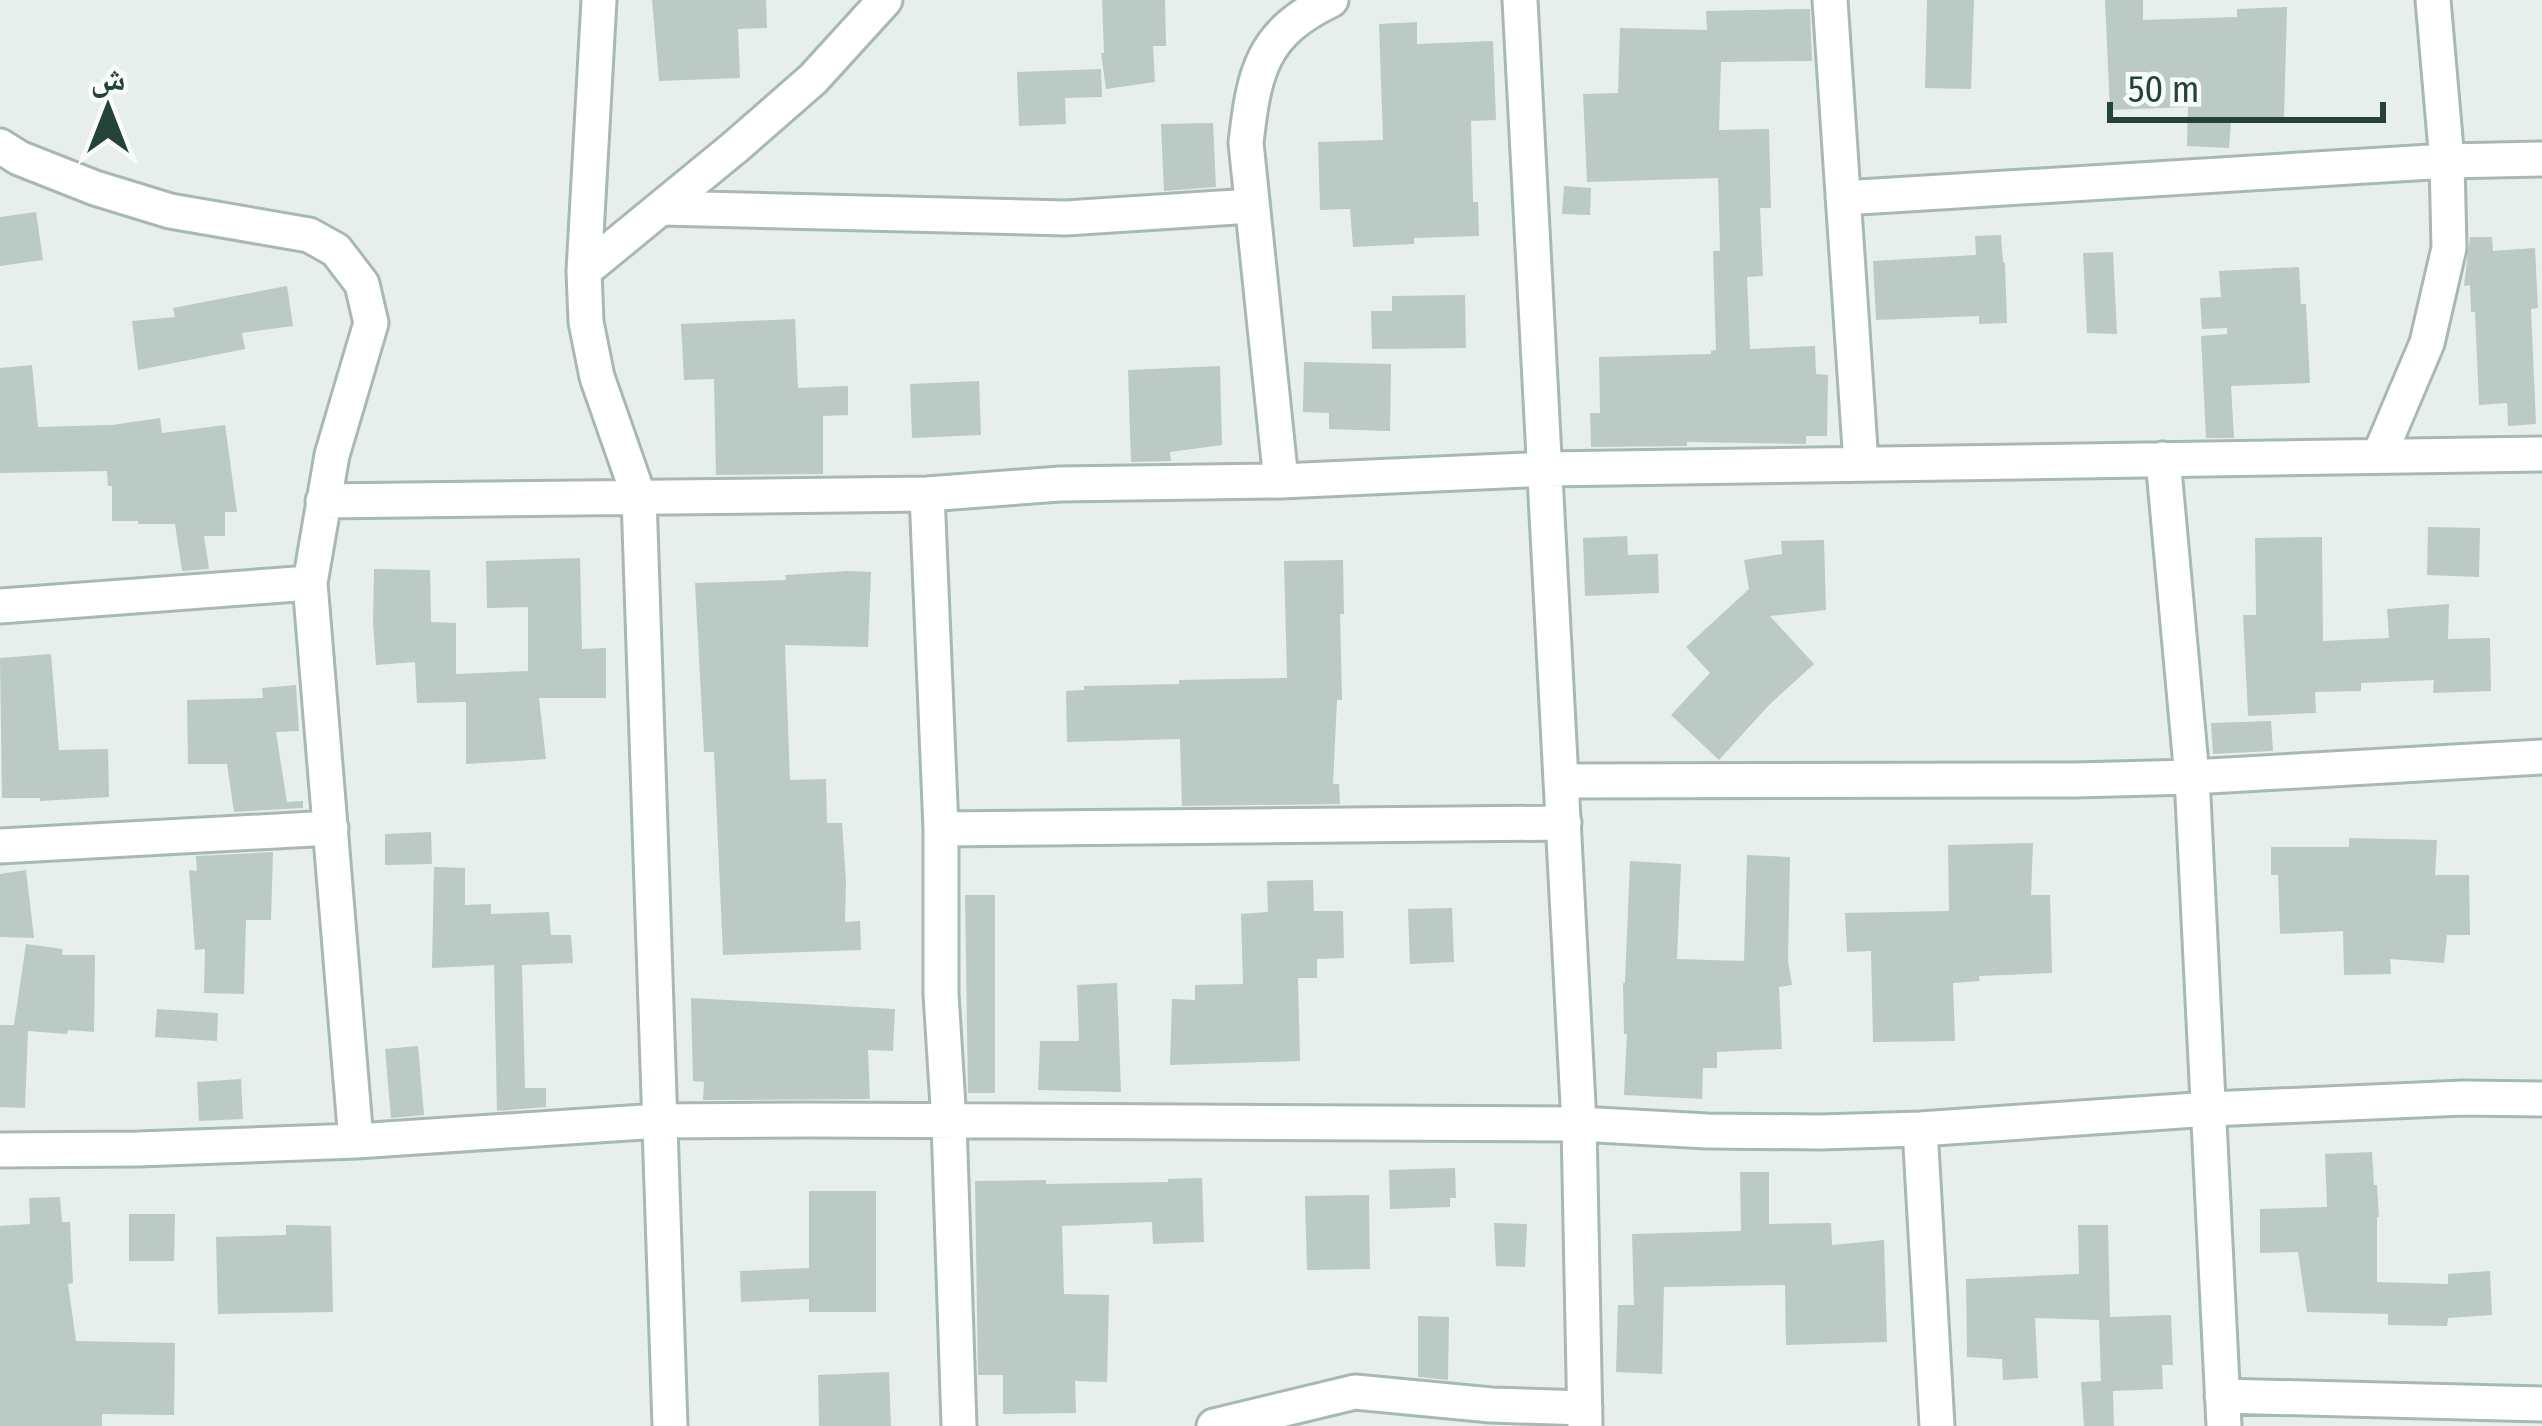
<svg xmlns="http://www.w3.org/2000/svg" width="2542" height="1426" viewBox="0 0 2542 1426" font-family="'Fira Sans Condensed','Noto Naskh Arabic',sans-serif">
  <style>
    .building { fill: #bbcac4 }
    .lines { fill: none; stroke-linecap: round; stroke-linejoin: round }
    .minor-casing { stroke: #a8b8b2; stroke-width: 39 }
    .minor { stroke: #fff; stroke-width: 33 }
  </style>
  <rect width="100%" height="100%" fill="#e6efeb"/>
  <path class="building" d="M652,0H766L767,28L738,29L740,78L659,81Z
    M1102,0H1165L1166,46H1153L1155,82L1106,89L1101,53H1104Z
    M1927,0H1974L1971,89L1925,88Z
    M2105,0H2143V20L2237,17V9L2287,7L2284,118L2231,121L2229,148L2187,146L2188,107L2110,110Z
    M1810,9L1812,61L1721,62L1719,130L1769,129L1771,208H1760L1763,276L1747,277L1750,349L1815,346L1816,374L1828,375L1827,436H1806V444L1687,442V446L1591,447L1590,413H1600L1599,357L1711,354V351L1716,350L1713,251H1720L1718,178L1587,182L1583,94L1618,93L1620,28L1707,30L1706,11Z
    M1417,22V44L1493,41L1496,120L1471,121L1473,202H1478L1479,236L1414,238V244L1353,247L1350,209L1320,210L1318,142L1383,140L1379,24Z
    M1101,69L1102,97L1065,98L1066,124L1019,126L1017,72Z
    M1213,123L1216,187L1164,191L1161,124Z
    M1564,186L1591,188L1590,215L1562,214Z
    M36,212L43,260L0,266V217Z
    M2001,235L2003,262L2005,263L2007,323L1979,324V316L1876,320L1873,261L1976,255L1975,236Z
    M2470,237H2492L2493,251L2535,248L2538,308L2531,309L2536,424L2508,426L2507,403L2479,405L2475,312H2471L2470,285L2464,286Z
    M2113,252L2117,334L2087,333L2083,253Z
    M2299,267L2301,304H2306L2310,383L2231,386L2234,438H2206L2201,336L2227,334V328L2202,329L2200,298L2221,297L2219,271Z
    M287,286L293,326L242,333L245,349L138,370L132,321L175,317L173,308Z
    M1465,295L1466,348L1372,349L1371,311H1392V296Z
    M795,319L798,388L848,386V415L823,416V474L716,475L714,379L684,380L681,324Z
    M1304,362L1391,364L1390,431L1329,429V413L1303,412Z
    M32,365L38,427L112,425L160,418L162,433L225,425L237,512H225V536H204L209,569L182,571L175,524H138V521H112V486H108L107,471L0,473V368Z
    M1220,366L1222,445L1170,452L1171,461L1131,462L1128,370Z
    M979,381L981,435L912,438L910,384Z
    M2428,527L2480,528L2479,577L2427,575Z
    M1627,536L1628,555L1658,554L1659,593L1585,596L1583,538Z
    M2322,537L2323,641L2389,638L2387,609L2449,604L2448,639L2490,638L2491,691L2433,693L2434,680L2361,683V691L2315,692L2316,713L2248,716L2243,615H2256L2255,538Z
    M1824,540L1826,610L1770,616L1814,664L1769,705L1719,760L1671,715L1710,673L1686,647L1749,589L1744,560L1782,554L1781,541Z
    M580,558L582,649L606,648V698H539L546,759L466,764V702L417,703L415,662L376,665L373,623L374,569L430,570L431,622L456,623V674L528,671V607L487,608L486,561Z
    M1343,560L1344,614H1340L1342,700H1337L1333,784H1339L1340,804L1182,806L1180,739L1067,742L1066,691L1084,690V686L1179,684V680L1287,678L1284,561Z
    M849,571L871,572L868,647L785,645L790,780L826,779L827,823H842L846,881L845,922L860,921L861,950L723,955L714,752H704L695,583L786,580L785,575Z
    M51,654L59,750L108,749L109,797L40,801V798H2L0,658Z
    M296,685L299,731L276,732L287,802L303,801V808L234,812L227,764H188L187,700L263,698L262,688Z
    M2271,721L2273,751L2213,754L2211,723Z
    M431,832L432,864L385,865V834Z
    M2349,838L2437,840L2435,875H2469L2470,935H2447L2444,963L2390,959L2391,974L2344,975L2343,931L2280,934L2278,875H2271V847H2349Z
    M2033,843L2031,895H2050L2052,973L1979,976L1980,981L1953,983L1955,1041L1873,1042L1871,951L1847,952L1845,913L1949,911L1948,845Z
    M273,852L271,920H246L244,994L204,993L205,949L195,950L189,870L197,871L196,856Z
    M1747,855L1790,857L1788,961L1792,985L1779,987L1782,1049L1717,1052V1068H1703L1702,1099L1624,1095L1627,1034H1624L1623,983H1625L1630,861L1681,864L1677,959L1744,961Z
    M434,867L465,868V905L491,904V914L549,912L551,935H571L573,963L522,965L525,1088H546V1107L497,1111L494,965L432,968Z
    M26,870L34,938L0,937V874Z
    M1313,880L1314,911H1343L1344,958L1317,959V978H1298L1300,1061L1170,1065L1172,999L1195,1000V985L1243,984L1241,914L1268,912L1267,881Z
    M965,895H995V1093H968Z
    M1452,908L1454,962L1410,964L1408,909Z
    M26,944L63,949L62,955H95L94,1032L68,1030L67,1034L28,1031L25,1108L0,1107V1025H14Z
    M1117,983L1121,1092L1038,1090L1040,1041H1079L1077,985Z
    M691,998L895,1009L893,1051L868,1050L870,1099L703,1100L704,1082L693,1081Z
    M157,1009L218,1013L217,1041L155,1037Z
    M418,1046L424,1115L391,1118L385,1049Z
    M241,1079L243,1119L199,1121L197,1082Z
    M2372,1152L2374,1185H2377L2379,1217H2377V1282L2448,1284V1274L2490,1271L2492,1315L2448,1318L2447,1326L2388,1325V1314L2307,1312L2298,1252L2260,1253V1209L2327,1207L2325,1154Z
    M1455,1168L1456,1198H1450V1207L1390,1209L1389,1170Z
    M1740,1172H1769V1224L1831,1223L1832,1245L1884,1240L1887,1342L1786,1345L1785,1285L1664,1287L1662,1374L1616,1372L1618,1305H1634L1632,1234L1741,1231Z
    M1202,1178L1204,1242L1153,1244L1152,1222L1062,1226L1064,1294L1109,1295L1107,1382L1075,1381L1076,1413L1003,1414V1375H978L975,1181L1046,1180V1184L1168,1182V1179Z
    M809,1191H876V1312H809V1299L741,1302L740,1271L809,1268Z
    M1369,1195L1370,1269L1307,1270L1305,1196Z
    M60,1197L62,1222H70L73,1283L68,1284L76,1341L175,1343L174,1415L102,1414V1426H0V1226L30,1224L29,1198Z
    M129,1214H175L174,1261H129Z
    M1494,1223L1527,1224L1525,1267L1496,1266Z
    M286,1225L331,1226L333,1312L218,1314L216,1237L286,1235Z
    M2078,1225H2108L2110,1317L2171,1315L2173,1365H2162L2163,1389L2113,1391L2114,1426H2084L2081,1382L2101,1381L2099,1320L2035,1318L2038,1378L2003,1380L2002,1359L1967,1357L1966,1279L2079,1274Z
    M1418,1316L1449,1317L1448,1380L1418,1377Z
    M889,1372L891,1426H819L818,1375Z"/>
  <g class="lines">
    <g class="minor-casing">
      <path id="minor" d="M599,0L584,271L586,322L597,377L639,497L670,1426
        M1520,0L1579,1124L1585,1426
        M1830,0L1861,464
        M0,146L19,158L95,188L170,211L309,235L336,250L362,284L371,323L332,455L310,583L356,1141
        M1843,198L2447,161L2542,159
        M661,208L1066,218L1251,206
        M584,271L734,148L813,79L885,0
        M2379,456L2427,343L2449,248L2447,161L2433,0
        M2163,459L2192,777L2224,1426
        M1281,481L1246,143C1254,71 1262,33 1331,0
        M927,494L941,829V994L949,1122L959,1426
        M323,501L927,494L1060,484L1281,481L1547,469L2542,454
        M0,606L310,583
        M1562,781L2075,780L2192,777L2542,757
        M941,829L1564,823
        M0,846L331,828
        M1920,1129L1937,1426
        M0,1150L138,1149L356,1141L659,1121L809,1120L1579,1124L1707,1131L1821,1132L1920,1129L2210,1109L2463,1098L2542,1099
        M2222,1396L2542,1404
        M1214,1426L1355,1392L1491,1405L1585,1408"/>
    </g>
    <use href="#minor" class="minor"/>
  </g>
  <g transform="translate(108 108)" stroke="#f7fbf9" stroke-width="9" paint-order="stroke">
  <path d="M0-9L21 45L0 30L-21 45Z" fill="#24423a"/>
  <text y="-18" font-size="33" font-weight="bold" text-anchor="middle" fill="#24423a">ش</text>
  </g>
  <path d="M2110 102v18h273v-18" fill="none" stroke="#24423a" stroke-width="6"/>
  <text x="2128" y="102" font-size="36" fill="#24423a" stroke="#f7fbf9" stroke-width="9" paint-order="stroke">50 m</text>
</svg>
